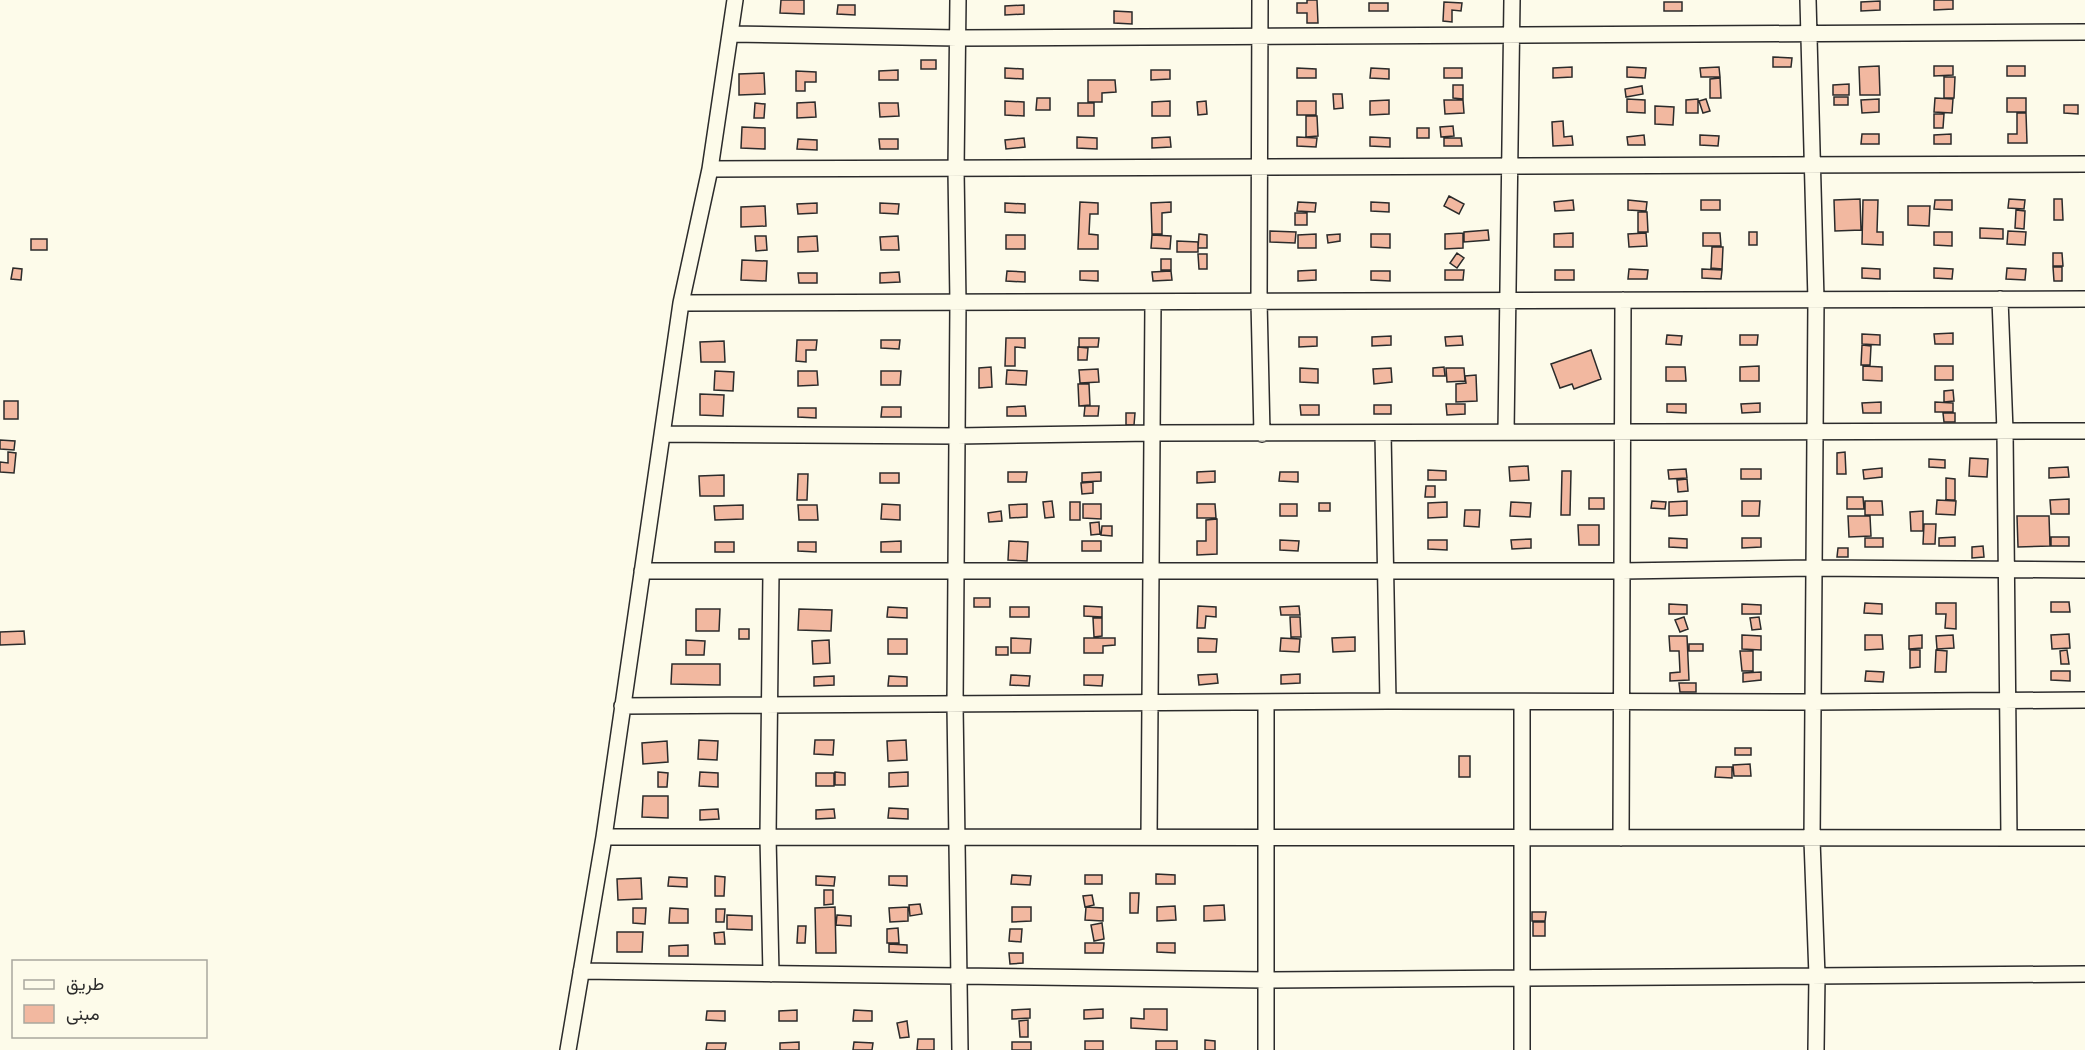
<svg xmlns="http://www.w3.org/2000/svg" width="2085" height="1050" viewBox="0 0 2085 1050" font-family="'Titillium Web',Vazirmatn,sans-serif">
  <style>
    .building { fill: #f2b8a0; stroke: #2b2b2b; stroke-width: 1.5 }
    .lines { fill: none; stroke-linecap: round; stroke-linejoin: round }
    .minor-casing { stroke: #2b2b2b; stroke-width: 18 }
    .minor { stroke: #fdfbea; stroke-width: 15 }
  </style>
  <rect width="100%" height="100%" fill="#fdfbea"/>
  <path class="building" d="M781,0H804V14L780,13Z
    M1307,0H1317L1318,23H1307V13H1297V3H1307Z
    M1934,0H1953V9L1934,10Z
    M1880,1V10L1861,11V2Z
    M1444,2L1462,3L1461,11L1452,10V22L1443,21Z
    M1444,2L1462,3L1461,11L1452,10V22L1443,21Z
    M1664,2H1682V11H1664Z
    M1369,3H1388V11H1369Z
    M838,5H855V15L837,14Z
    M1024,5V14L1005,15V6Z
    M1114,11L1132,12V24L1114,23Z
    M1773,57L1792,58L1791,67H1773Z
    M921,60H936V69H921Z
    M1879,66L1880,95H1860L1859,67Z
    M1934,66H1953V75L1934,76Z
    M2007,66H2025V76H2007Z
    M1572,67V77L1553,78V68Z
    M1627,67L1646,68L1645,78L1627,77Z
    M1719,67L1720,77H1701L1700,68Z
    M1005,68L1023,69V79L1005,78Z
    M1297,68L1316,69V78H1297Z
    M1371,68L1389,69V79L1370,78Z
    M1444,68H1462V78H1444Z
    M898,70V80H879V71Z
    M1151,70H1170V79L1151,80Z
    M796,71L816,72V82H805V91H796Z
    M764,73L765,94L739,95V74Z
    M1944,77H1955L1954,98H1944Z
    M1720,78L1721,98H1710V79Z
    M1088,80H1115L1116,92L1102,93V102H1088Z
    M1849,84V95H1833V85Z
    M1453,85H1463V99L1453,98Z
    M1642,86L1643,94L1626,97L1625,89Z
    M1642,86L1643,94L1626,97L1625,89Z
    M1333,94H1342L1343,108L1334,109Z
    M1834,97H1848V105H1834Z
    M1037,98H1050V110H1036Z
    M1935,98L1953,99L1952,113L1934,112Z
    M1935,98L1953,99L1952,113L1934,112Z
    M2007,98H2026V112H2007Z
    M1627,99L1645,100V113L1627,112Z
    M1698,99V113H1686V100Z
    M1706,99L1710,111L1703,113L1699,101Z
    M1879,99V112L1862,113L1861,100Z
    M1389,100V114L1370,115V101Z
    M1444,100H1463L1464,113L1445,114Z
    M1005,101L1024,102V116L1005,115Z
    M1170,101V116H1152V102Z
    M1206,101L1207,114L1198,115L1197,102Z
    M1297,101H1316V115H1297Z
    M815,102L816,117L797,118V103Z
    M755,103L765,104L764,118H754Z
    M879,103H898L899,116L880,117Z
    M1078,103H1094V116H1078Z
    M2064,105H2078V114L2064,113Z
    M1655,106L1674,107L1673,125L1655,124Z
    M2017,113H2026L2027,143H2008V134H2017Z
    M1934,114H1944L1943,128H1934Z
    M1306,116H1317L1318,136L1306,137Z
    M1563,121L1564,137L1572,136L1573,145L1553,146L1552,122Z
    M1453,126L1454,136L1441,137L1440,127Z
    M742,127L765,128V149L741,148Z
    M1417,128H1429V138H1417Z
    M1862,134H1879V144H1861Z
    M1951,134V144H1934V135Z
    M1644,135L1645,145H1628L1627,137Z
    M1700,135L1719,136L1718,146L1700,145Z
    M1077,137L1097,138V149L1077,148Z
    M1170,137L1171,147L1152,148V138Z
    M1297,137L1317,138L1316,147L1297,146Z
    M1370,137L1390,138V147L1370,146Z
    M1024,138L1025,147L1006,149L1005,140Z
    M1444,138H1461L1462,146H1444Z
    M798,139L817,140V150L797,149Z
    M879,139H898V149H880Z
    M1449,196L1464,204L1459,214L1444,206Z
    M1449,196L1464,204L1459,214L1444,206Z
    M1860,199L1861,230L1835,231L1834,200Z
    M2009,199L2025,200L2024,209L2008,208Z
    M2054,199H2062L2063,220H2054Z
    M1573,200L1574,210L1555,211L1554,202Z
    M1628,200L1647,202L1646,211L1628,210Z
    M1701,200H1720V210H1701Z
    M1863,200H1878L1877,232H1883V245L1862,244Z
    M1935,200H1952V210L1934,209Z
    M1080,202L1098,203V214H1090L1089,234L1098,235V249H1078Z
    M1171,202V212L1162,213V234H1152L1151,203Z
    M1298,202L1316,203L1315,212L1297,211Z
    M1371,202L1389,203V212L1371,211Z
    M817,203V213L798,214L797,204Z
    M880,203L899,204L898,214L880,213Z
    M1005,203L1025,204V213L1005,212Z
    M765,206L766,226L741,227V207Z
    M1908,206H1930L1929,226L1908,225Z
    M2016,210L2025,211L2024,229L2015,228Z
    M1638,212H1647L1648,232H1638Z
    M1295,213H1307V225H1295Z
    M1295,213H1307V225H1295Z
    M1980,228L2003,229V239L1980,238Z
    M1488,230L1489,240L1464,242V232Z
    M1270,231L1296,232L1295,243L1270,242Z
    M2008,231L2026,232L2025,245L2007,244Z
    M1749,232H1757V245H1749Z
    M1934,232H1952V246L1934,245Z
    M1934,232H1952V246L1934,245Z
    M1463,233V248L1445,249V234Z
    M1573,233V247H1554V234Z
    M1646,233L1647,246L1629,247L1628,234Z
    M1703,233H1720L1721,246H1703Z
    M1199,234L1207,235V248H1198Z
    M1316,234V248H1298V235Z
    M1340,234V241L1328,243L1327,235Z
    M1371,234H1390V248L1371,247Z
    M1006,235H1025V249H1006Z
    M1152,235L1171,236L1170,249L1151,248Z
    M755,236H766L767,250L756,251Z
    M817,236L818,251L798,252V237Z
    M898,236L899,250H881L880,237Z
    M31,239H47V250H31Z
    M1177,241L1198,242V252H1177Z
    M1712,247H1723L1722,269L1711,268Z
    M1457,253L1464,258L1457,268L1450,263Z
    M2053,253H2062L2063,266H2053Z
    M1198,254H1207V269H1199Z
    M1161,259H1171V270H1161Z
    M742,260L767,261L766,281L741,280Z
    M742,260L767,261L766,281L741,280Z
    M2053,267H2062V281H2054Z
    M13,268L22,269L21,280L11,279Z
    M1862,268L1880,269V279L1862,278Z
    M1934,268L1953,269L1952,279L1934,278Z
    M2007,268L2026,269L2025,280L2006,279Z
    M1629,269L1648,270L1647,279H1628Z
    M1702,269L1722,270L1721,279L1702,278Z
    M1316,270V280L1298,281V271Z
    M1445,270H1464L1463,280H1445Z
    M1555,270H1574V280H1555Z
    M1007,271L1025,272V282L1006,281Z
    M1080,271H1098V281L1080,280Z
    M1171,271L1172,280L1153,281L1152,272Z
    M1371,271H1390V281L1371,280Z
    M899,272L900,282L880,283V273Z
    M798,273H817V283H799Z
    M1953,333V344H1935L1934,334Z
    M1862,334L1880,335V345L1862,344Z
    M1667,335L1682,336L1681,345L1666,344Z
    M1740,335H1758L1757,345H1740Z
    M1391,336V345L1372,346V337Z
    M1462,336L1463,345L1446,346L1445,337Z
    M1299,337H1317V346L1299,347Z
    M1006,338H1025V348L1015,347V366H1005Z
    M1079,338H1099L1098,347H1079Z
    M797,340H817L816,350H806V362L796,361Z
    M881,340H900L899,349L881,348Z
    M724,341L725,362H701L700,342Z
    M1862,345L1871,346L1870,365H1861Z
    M1078,347L1088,348L1087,360H1078Z
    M1591,350L1601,379L1574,389L1572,384L1560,388L1551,364Z
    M1759,366V381H1740V367Z
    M1863,366L1882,367V381L1863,380Z
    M1935,366H1953V380H1935Z
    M991,367L992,387L979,388V368Z
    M991,367L992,387L979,388V368Z
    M1444,367L1445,376H1433V368Z
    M1666,367H1685L1686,381H1666Z
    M1300,368L1318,369V383L1300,382Z
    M1391,368L1392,382L1374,384L1373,369Z
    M1446,368H1464L1465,381L1447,382Z
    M1098,369L1099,382L1080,383L1079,370Z
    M1007,370L1027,371L1026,385L1006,384Z
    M715,371L734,372L733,391L714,390Z
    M798,371H817L818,385L798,386Z
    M881,371H901L900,385H881Z
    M1476,375L1477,401L1456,402V384L1466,383L1465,376Z
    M1078,384H1089L1090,405L1079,406Z
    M1953,390L1954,401L1944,402V391Z
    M700,394L724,395L723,416L700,415Z
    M4,401H18V419H4Z
    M1881,402V413H1863L1862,403Z
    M1935,402L1953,403V412H1935Z
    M1760,403V412L1742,413L1741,404Z
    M1446,404H1465V414L1447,415Z
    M1667,404H1686V413L1667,412Z
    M1300,405H1319V415H1301Z
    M1374,405H1391V414H1374Z
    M1025,406L1026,416H1007V407Z
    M1085,406H1099L1098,416H1084Z
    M882,407H901V417H881Z
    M798,408H816V418L798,417Z
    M1126,413H1135L1134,425H1126Z
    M1943,413H1955V422H1944Z
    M0,440L15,441L14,450L0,449Z
    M8,452L16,453L14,473L0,472V462L8,463Z
    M8,452L16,453L14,473L0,472V462L8,463Z
    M1845,452L1846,474H1837V453Z
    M1970,458L1988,459L1987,477L1969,476Z
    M1929,459L1945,460V468L1929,467Z
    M1528,466L1529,480L1510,481L1509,467Z
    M2068,467L2069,477L2049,478V468Z
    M1882,468V477L1864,479L1863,470Z
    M1686,469L1687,478L1669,479L1668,470Z
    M1741,469H1761V479H1741Z
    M1428,470L1446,471V480H1428Z
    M1215,471V482L1197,483V472Z
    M1562,471H1571L1570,515H1561Z
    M1008,472H1027L1026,482H1008Z
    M1101,472V481L1082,482V473Z
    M1280,472H1298V482L1279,481Z
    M880,473H899V483H880Z
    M798,474H808L807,500H797Z
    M724,475V496H700L699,476Z
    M1946,478L1955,479V500H1946Z
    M1687,479L1688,491L1678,492L1677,480Z
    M1093,482V493L1082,494L1081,483Z
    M1426,486H1435V497H1425Z
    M1847,497H1863L1864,509H1847Z
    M1589,498H1604V509H1589Z
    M2069,499V514H2051L2050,500Z
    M1937,500L1956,501L1955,515L1936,514Z
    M1052,501L1054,517L1045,518L1043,502Z
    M1652,501L1666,502L1665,509L1651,508Z
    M1687,501V515L1669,516V502Z
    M1687,501V515L1669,516V502Z
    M1742,501H1760L1759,516H1742Z
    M1865,501H1882L1883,515H1865Z
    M1070,502H1080V520H1070Z
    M1447,502V517L1428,518V503Z
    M1511,502L1531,503L1530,517L1510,516Z
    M1319,503H1330V511H1319Z
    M882,504L900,505V520L881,519Z
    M1027,504V517L1010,518L1009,505Z
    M1083,504H1101V519L1083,518Z
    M1197,504H1215L1216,518H1197Z
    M1197,504H1215L1216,518H1197Z
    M1280,504H1297V516H1280Z
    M743,505V519L715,520L714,506Z
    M798,505H817L818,520H799Z
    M1465,510H1480L1479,527L1464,526Z
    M1001,511L1002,521L989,522L988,513Z
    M1923,511V531H1911L1910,512Z
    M1848,516H1870L1871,536L1849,537Z
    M2017,516H2049L2050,546L2018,547Z
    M1217,519V554L1197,555V541H1206V520Z
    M1099,522L1100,534L1091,535L1090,523Z
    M1924,524H1936L1935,544H1923Z
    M1578,525H1599V545H1579Z
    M1102,526H1112V536L1101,535Z
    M1955,537V546H1939V538Z
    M1955,537V546H1939V538Z
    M2051,537H2069V546H2051Z
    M1669,538L1687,539V548L1669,547Z
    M1742,538H1761V547L1742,548Z
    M1865,538H1883V547H1865Z
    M1531,539V548L1512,549L1511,540Z
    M1280,540L1299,541L1298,551L1280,550Z
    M1428,540H1447V550L1428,549Z
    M901,541V552H881V542Z
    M1009,541L1028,542L1027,561L1008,560Z
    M1082,541H1101V551H1082Z
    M715,542H734V552H715Z
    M798,542H816V552L798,551Z
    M1983,546L1984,557L1972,558V547Z
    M1838,548H1848V557H1837Z
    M974,598H990V607H974Z
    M2051,602H2069L2070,612H2051Z
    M2051,602H2069L2070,612H2051Z
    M1865,603L1882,604V614L1864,613Z
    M1936,603H1956V629L1945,628L1946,614H1936Z
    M1669,604L1687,605V614H1669Z
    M1742,604L1761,605V614H1742Z
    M1084,606L1102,607V617L1084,616Z
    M1198,606L1216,607V617L1206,616L1205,628H1197Z
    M1299,606L1300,615H1281L1280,607Z
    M888,607L907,608V618L887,617Z
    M1010,607H1029V617H1010Z
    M696,609H720L719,631H696Z
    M799,609L832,610L831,631L798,630Z
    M1290,617H1300L1301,637H1291Z
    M1684,617L1688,629L1680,632L1675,620Z
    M1684,617L1688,629L1680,632L1675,620Z
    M1759,617L1761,629L1752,630L1750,618Z
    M1093,618H1102V636L1094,637Z
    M739,629H749V639H739Z
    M24,631L25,644L0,645V632Z
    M2069,634L2070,648L2052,649L2051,635Z
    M1742,635L1761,636V650L1742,649Z
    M1865,635H1882L1883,649L1865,650Z
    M1922,635V648L1909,649V636Z
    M1953,635L1954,648L1937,649L1936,636Z
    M1669,636H1687L1689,680L1670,681V673L1680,672L1679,651H1670Z
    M1355,637V651L1333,652L1332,638Z
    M1011,638L1031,639L1030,653H1011Z
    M1084,638H1115V645L1103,646V653H1084Z
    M1198,638L1217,639L1216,652H1198Z
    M1281,638L1300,639L1299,652L1280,651Z
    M888,639H907V654H888Z
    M686,640L705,641L704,655H686Z
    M829,640L830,663L813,664L812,641Z
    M1689,644H1703V651H1689Z
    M996,647H1008V655H996Z
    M1910,650H1920V667L1910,668Z
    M1936,650L1947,651L1946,672H1935Z
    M2067,650L2069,664H2061L2060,651Z
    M1740,651H1753V671H1742Z
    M672,664H720V685L671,684Z
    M1866,671L1884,672L1883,682L1865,681Z
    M2051,671H2070V681L2051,680Z
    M1761,672V680L1743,682V673Z
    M1217,674L1218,683L1199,685L1198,675Z
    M1300,674V683L1281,684V675Z
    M1011,675L1030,676L1029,686L1010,685Z
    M1084,675H1103L1102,686L1084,685Z
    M834,676V685L814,686V677Z
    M889,676L907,677V686H888Z
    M1679,683H1696V692H1680Z
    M699,740L718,741L717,760L698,759Z
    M815,740H834L833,755L814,754Z
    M906,740L907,760L888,761L887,741Z
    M667,741L668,762L643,764L642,743Z
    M1735,748H1751V755H1735Z
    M1459,756H1470V777H1459Z
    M1750,764L1751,776H1734L1733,765Z
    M1716,767H1732V778L1715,777Z
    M658,772L668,773L667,787H658Z
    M700,772L718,773V787L699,786Z
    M835,772L845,773V785H835Z
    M908,772V786L889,787V773Z
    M816,773H834V786H816Z
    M816,773H834V786H816Z
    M643,796H668V818L642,817Z
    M889,808L908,809V819L888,818Z
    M718,809L719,819L700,820V810Z
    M834,809L835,818L816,819V810Z
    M1156,874L1175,875V884H1156Z
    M1012,875L1031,876L1030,885L1011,884Z
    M1085,875H1102V884H1085Z
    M715,876L725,877L724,896H715Z
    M816,876L835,877L834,886L816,885Z
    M889,876H907V886L889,885Z
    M889,876H907V886L889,885Z
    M669,877L687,878V887L668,886Z
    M641,878L642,899L618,900L617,879Z
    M824,890H833V904L824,905Z
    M1130,893H1139L1138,913H1130Z
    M1092,895L1094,905L1085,907L1083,896Z
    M920,904L922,914L910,916L909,905Z
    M920,904L922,914L910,916L909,905Z
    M1224,905L1225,920L1204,921V906Z
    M1175,906L1176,920L1157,921V907Z
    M835,907L836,953H816L815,908Z
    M908,907V921L890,922L889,908Z
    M1012,907H1031V921L1012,922Z
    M1012,907H1031V921L1012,922Z
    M1086,907L1103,908V921L1085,920Z
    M633,908H646L645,924L633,923Z
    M670,908L688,909V923H669Z
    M716,909H725L724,922H716Z
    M1532,912H1546L1545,921H1532Z
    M727,915L752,916V930L727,929Z
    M837,915L851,916V926L836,925Z
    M1533,922H1545V936H1533Z
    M1102,923L1104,939L1094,941L1091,925Z
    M798,926H806L805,943H797Z
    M898,928L899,943H887V929Z
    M1010,929H1022L1021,942L1009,941Z
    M617,932H643L642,952H617Z
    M724,932L725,944H715L714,933Z
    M1085,943H1104L1103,953H1085Z
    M1157,943H1175V953L1157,952Z
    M889,944L907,945V953L889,952Z
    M688,945V956H669V946Z
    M1009,953H1023V963L1010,964Z
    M1030,1009V1018L1012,1019V1010Z
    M1103,1009V1018L1084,1019V1010Z
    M1144,1009H1167V1030L1131,1028V1018L1144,1019Z
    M797,1010V1021H779V1011Z
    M854,1010L872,1011V1021H853Z
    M707,1011H725V1021L706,1020Z
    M1028,1020V1037H1020L1019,1021Z
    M907,1021L909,1037L900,1038L897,1023Z
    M918,1039H934V1050H917Z
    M1205,1040L1215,1041V1050H1205Z
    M1085,1041H1103V1050H1085Z
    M1156,1041H1177V1050H1156Z
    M799,1042V1050H780V1043Z
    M854,1042L873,1043L872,1050H853Z
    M1012,1042H1031V1050H1012Z
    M707,1043H726L725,1050H706Z"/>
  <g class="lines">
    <g class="minor-casing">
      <path id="minor" d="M958,0L956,170L958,303L955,705L960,1050
        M1260,0L1259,301L1262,434
        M1808,0L1816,300L1812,840L1817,976L1816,1050
        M730,34L957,38L2085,32
        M710,169C1168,170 1627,163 2085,164
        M2000,299L2005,431L2009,838
        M681,303L2085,299
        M1506,432L1512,0
        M1383,433L1388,701
        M662,434L957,436L1152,433L2085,431
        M642,571H1622L1813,568L2085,570
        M1266,702V1050
        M622,706L1388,701L1812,702L2085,700
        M604,837L2085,838
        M1149,837L1153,302
        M1621,838L1623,300
        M581,971L1266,980L2085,974
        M771,974L768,837L771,572
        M568,1050L604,837L681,303L710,169L735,0
        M1522,1050V702"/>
    </g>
    <use href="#minor" class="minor"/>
  </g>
  <rect x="12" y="960" width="195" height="78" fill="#fdfbea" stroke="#a9a89e" stroke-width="1.5"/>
  <rect x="24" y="980" width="30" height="9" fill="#fdfbea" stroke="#a9a89e" stroke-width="1.5"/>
  <text x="66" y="990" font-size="18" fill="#2b2b2b">طريق</text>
  <rect x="24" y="1005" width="30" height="18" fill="#f2b8a0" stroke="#a9a89e" stroke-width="1.5"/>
  <text x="66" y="1020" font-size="18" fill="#2b2b2b">مبنى</text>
</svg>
